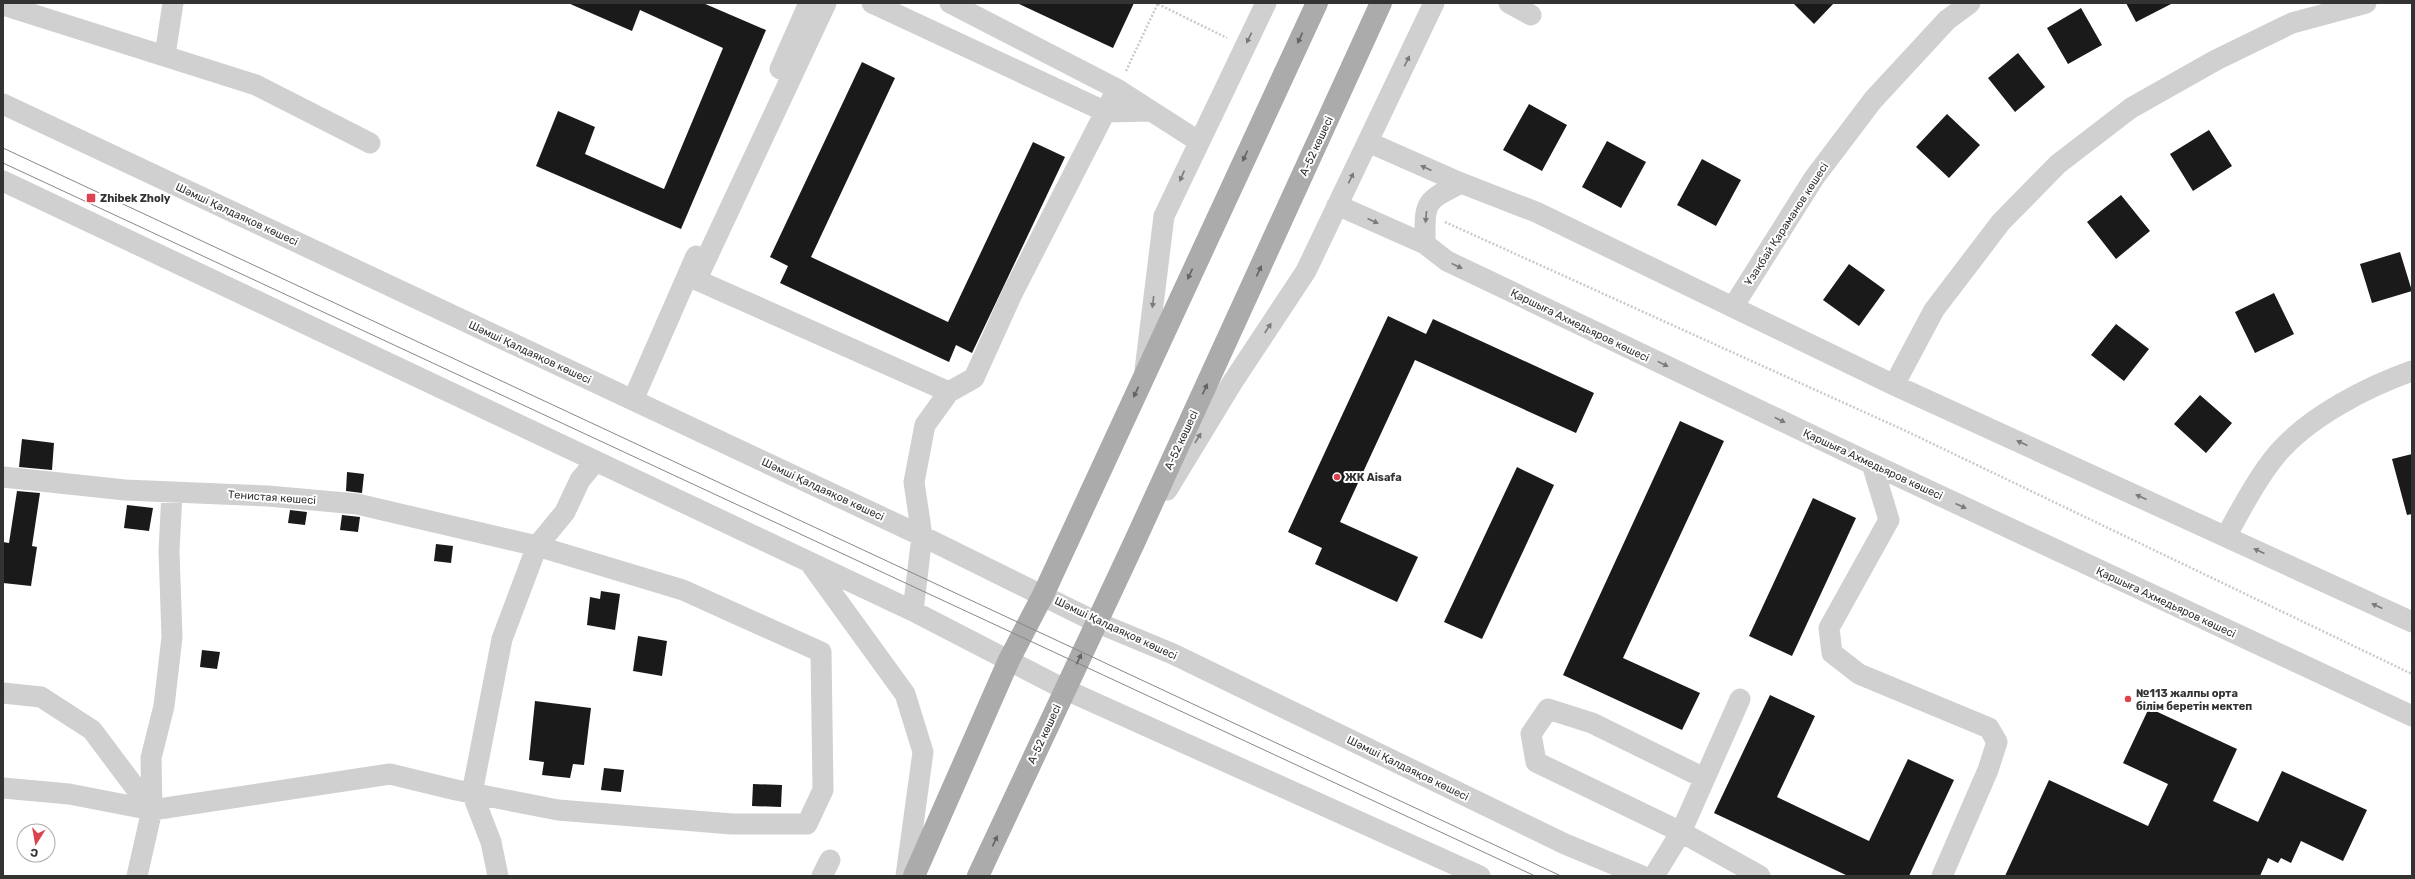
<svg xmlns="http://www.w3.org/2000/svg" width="2415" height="879" viewBox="0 0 2415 879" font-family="Rubik,sans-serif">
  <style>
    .building { fill: #1a1a1a }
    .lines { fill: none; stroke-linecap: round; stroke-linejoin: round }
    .path { stroke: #cacaca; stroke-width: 2.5; stroke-dasharray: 2 2; stroke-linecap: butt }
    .minor { stroke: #d0d0d0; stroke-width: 21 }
    .major { stroke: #ababab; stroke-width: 22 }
    .tram { stroke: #888; stroke-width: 1 }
    .oneway { fill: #7a7a7a }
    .oneway2 { fill: #636363 }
    .poi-dot { fill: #db444f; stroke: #fff; stroke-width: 1.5 }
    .labels { text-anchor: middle; stroke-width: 4; stroke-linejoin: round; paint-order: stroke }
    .street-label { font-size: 11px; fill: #333; stroke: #fff }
    .poi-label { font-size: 11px; font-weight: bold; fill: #333; stroke: #fff; text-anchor: start }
  </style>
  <rect width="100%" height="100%" fill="#fff"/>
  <path class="building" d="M568,3H703L766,30L681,229L536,166L558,111L595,127L585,154L664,189L723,48L640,10L632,31Z
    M1017,3H1134L1113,48Z
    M1793,3H1834L1814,24Z
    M2126,3H2173L2136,22Z
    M2081,8L2102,45L2068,64L2047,28Z
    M2018,53L2045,87L2015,112L1988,78Z
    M862,62L895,78L811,257L948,322L1033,142L1065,157L972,353L956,345L949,362L780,283L788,266L770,257Z
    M1529,104L1567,125L1542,171L1503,150Z
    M1947,114L1980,145L1949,178L1916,147Z
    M2209,130L2232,166L2193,191L2170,154Z
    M1607,141L1646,162L1621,208L1582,187Z
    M1702,159L1741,180L1716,226L1677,205Z
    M2121,195L2150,231L2116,259L2087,222Z
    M2400,252L2412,291L2372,303L2360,264Z
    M1849,264L1885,290L1859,326L1823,300Z
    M2274,293L2294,334L2255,353L2235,312Z
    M1388,316L1426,334L1433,319L1594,393L1576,433L1415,360L1340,522L1418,557L1397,602L1315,564L1322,548L1288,532Z
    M2116,324L2149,349L2124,381L2091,355Z
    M2200,395L2232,423L2206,453L2174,424Z
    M1680,421L1724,441L1623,658L1700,693L1682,730L1563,675Z
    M22,439L54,443L52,470L19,467Z
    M2412,454V514L2407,515L2392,459Z
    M1517,467L1554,485L1482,639L1444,622Z
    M347,472L364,474L362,493L346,491Z
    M17,491L40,493L32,546L37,547L31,586L3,583V542L9,543Z
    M1813,498L1856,518L1792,656L1749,636Z
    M127,505L153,508L149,531L124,528Z
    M290,510L307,512L305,525L288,523Z
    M342,515L360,517L358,532L340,530Z
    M436,544L453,546L451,563L434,561Z
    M601,591L620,594L615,630L587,625L590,597L600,599Z
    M638,636L667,641L662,676L633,671Z
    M202,650L220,652L217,669L200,667Z
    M1770,695L1815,716L1777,797L1869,841L1908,759L1954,780L1909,876H1848L1714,813Z
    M535,701L591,708L584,765L573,764L570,778L542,775L544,762L529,760Z
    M2149,708L2237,749L2213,801L2258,822L2282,771L2367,810L2343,861L2301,841L2291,863L2281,858L2278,863L2268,858L2260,876H2005L2049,780L2148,826L2168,784L2123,763Z
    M604,768L624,770L621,792L601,790Z
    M753,784L782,785L781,807L752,806Z"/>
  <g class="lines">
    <path class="path" d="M1158,4L1227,38
      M1126,71L1158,3
      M1445,222L1906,431L2412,674"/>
    <path class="minor" d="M826,3L701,270L699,281L949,392
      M872,3L1106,112L1151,111
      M950,3L1117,89
      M1509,3L1531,15
      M3,5L256,85L370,143
      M165,55L173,3
      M780,69L809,3
      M3,104L922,536L1096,622L1173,654L1565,844L1642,876
      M1368,142L1461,183L1536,212L1894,385L2412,622
      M3,181L913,611L1064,689L1480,876
      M1337,205L1425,244L1447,261L1872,464L2412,716
      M1425,244C1425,202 1423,202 1461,183
      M1733,307L1814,178L1873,100L1947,20L1970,3
      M1145,370L1164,216L1266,3
      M1894,385L1934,310L2001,222L2058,164L2131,108L2216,60L2292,23L2366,3
      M633,400L696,256
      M1872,464L1889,520L1829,628L1832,653L1859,674L1989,728L1997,742L1988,770L1942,876
      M3,477L125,490L268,496L357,504L537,546L683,590L821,652L823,790L807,824H732L558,810L456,790L390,774L152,810L137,876
      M1167,490L1232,383L1306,271L1434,3
      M2226,536C2242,508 2257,478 2278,453C2310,416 2367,387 2412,371
      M810,563L905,694L923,752L906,876
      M913,611L922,536L914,482L925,425L949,392L974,378L1012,294L1117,89L1198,141
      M3,693L41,697L92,730L152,810
      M1704,778L1592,723L1548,709L1531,734L1536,762L1681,832L1740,699
      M3,788L69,794L152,810
      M152,810L151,758L164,706L172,637L169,551L172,492
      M498,876L491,842L472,793L502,639L537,546L565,512L580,480L595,462
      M822,876L830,860
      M1654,876L1681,832L1760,876"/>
    <path class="major" d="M914,876L1009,660L1043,595L1317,3
      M978,876L1134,543L1381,3"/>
    <path class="tram" d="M3,148L1561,876
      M3,163L1535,876"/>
  </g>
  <defs><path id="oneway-solid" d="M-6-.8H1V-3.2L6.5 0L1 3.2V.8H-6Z"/></defs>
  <g class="oneway">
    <use href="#oneway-solid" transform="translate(1249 38) rotate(116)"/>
    <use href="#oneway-solid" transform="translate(1407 61) rotate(-64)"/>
    <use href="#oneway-solid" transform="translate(1426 168) rotate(-156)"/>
    <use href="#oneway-solid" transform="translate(1182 176) rotate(114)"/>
    <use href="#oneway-solid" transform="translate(1351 178) rotate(-64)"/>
    <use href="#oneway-solid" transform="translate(1426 217) rotate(95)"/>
    <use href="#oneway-solid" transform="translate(1373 221) rotate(24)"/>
    <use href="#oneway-solid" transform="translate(1457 266) rotate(26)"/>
    <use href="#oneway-solid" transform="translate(1153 302) rotate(97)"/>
    <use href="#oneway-solid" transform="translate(1268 328) rotate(-57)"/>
    <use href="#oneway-solid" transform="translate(1663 364) rotate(26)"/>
    <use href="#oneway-solid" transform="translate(1780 420) rotate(26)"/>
    <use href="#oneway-solid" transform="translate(1198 438) rotate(-59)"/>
    <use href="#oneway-solid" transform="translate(2022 443) rotate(-156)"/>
    <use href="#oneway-solid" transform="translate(2141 497) rotate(-156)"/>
    <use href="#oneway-solid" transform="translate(1961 506) rotate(25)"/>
    <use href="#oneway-solid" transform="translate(2259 551) rotate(-155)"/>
    <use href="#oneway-solid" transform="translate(2377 606) rotate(-155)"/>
  </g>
  <g class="oneway2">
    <use href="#oneway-solid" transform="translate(1300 38) rotate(115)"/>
    <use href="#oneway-solid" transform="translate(1245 156) rotate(115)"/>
    <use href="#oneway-solid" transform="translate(1259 271) rotate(-65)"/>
    <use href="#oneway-solid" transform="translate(1190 274) rotate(115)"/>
    <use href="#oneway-solid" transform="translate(1205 389) rotate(-65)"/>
    <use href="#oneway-solid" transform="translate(1136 392) rotate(115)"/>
    <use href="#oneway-solid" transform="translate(1079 659) rotate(-65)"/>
    <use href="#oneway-solid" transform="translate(995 841) rotate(-65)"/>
  </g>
  <g class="poi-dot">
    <rect x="86" y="193" width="10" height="10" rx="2"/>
    <circle cx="1337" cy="477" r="4"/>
    <circle cx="2128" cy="699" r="4"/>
  </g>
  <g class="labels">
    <g class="street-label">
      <text transform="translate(1316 146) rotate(-65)" y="4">А-52 көшесі</text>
      <text transform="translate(237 214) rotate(25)" y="4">Шәмші Қалдаяқов көшесі</text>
      <text transform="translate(1786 224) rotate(-57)" y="4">Ұзақбай Қараманов көшесі</text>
      <text transform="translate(1580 325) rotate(26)" y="4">Қаршыға Ахмедьяров көшесі</text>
      <text transform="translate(530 352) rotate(25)" y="4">Шәмші Қалдаяқов көшесі</text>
      <text transform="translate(1181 440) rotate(-65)" y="4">А-52 көшесі</text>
      <text transform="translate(1873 464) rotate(25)" y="4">Қаршыға Ахмедьяров көшесі</text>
      <text transform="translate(823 489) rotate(25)" y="4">Шәмші Қалдаяқов көшесі</text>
      <text transform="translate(272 497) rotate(4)" y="4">Тенистая көшесі</text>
      <text transform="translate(2166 602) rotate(25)" y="4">Қаршыға Ахмедьяров көшесі</text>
      <text transform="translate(1116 628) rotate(25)" y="4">Шәмші Қалдаяқов көшесі</text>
      <text transform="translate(1044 734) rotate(-65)" y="4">А-52 көшесі</text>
      <text transform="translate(1408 768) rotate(26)" y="4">Шәмші Қалдаяқов көшесі</text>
    </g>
    <g class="poi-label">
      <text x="100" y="202">Zhibek Zholy</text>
      <text x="1345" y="481">ЖК Aisafa</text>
      <text x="2136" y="697">№113 жалпы орта<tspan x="2136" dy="13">білім беретін мектеп</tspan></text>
    </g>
  </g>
  <rect width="2415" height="879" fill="none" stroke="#333333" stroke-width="8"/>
  <g transform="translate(36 843) rotate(191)"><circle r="19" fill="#ffffff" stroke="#adadad"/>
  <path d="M0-3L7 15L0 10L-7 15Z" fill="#db444f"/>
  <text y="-6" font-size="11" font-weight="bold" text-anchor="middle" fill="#333333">С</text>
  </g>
</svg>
